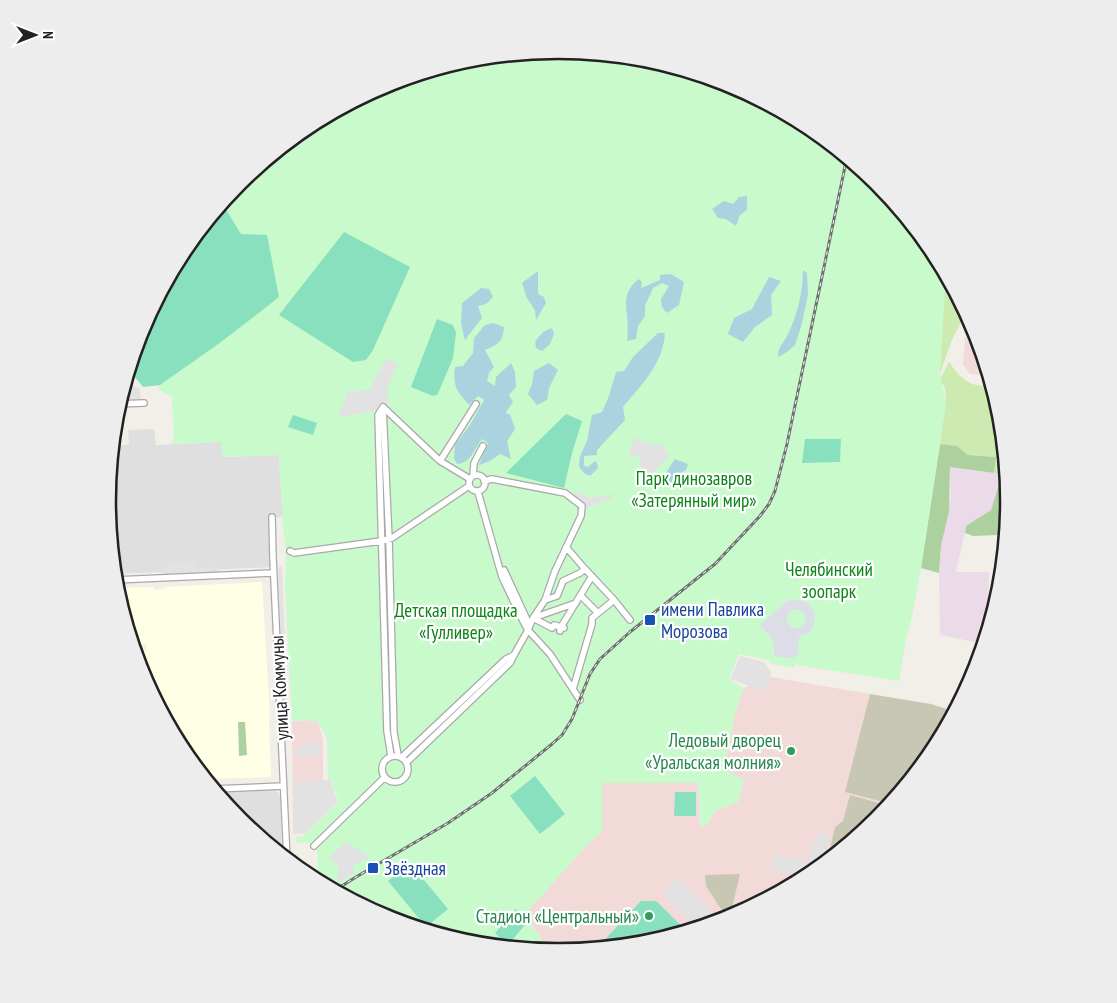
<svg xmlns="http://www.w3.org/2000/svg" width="1117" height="1003" viewBox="0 0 1117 1003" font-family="'PT Sans Narrow',sans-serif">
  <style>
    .residential { fill: #e0dfdf }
    .commercial { fill: #f2dad9 }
    .industrial { fill: #ebdbe8 }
    .education { fill: #ffffe5 }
    .construction { fill: #c7c7b4 }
    .grass { fill: #cdebb0 }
    .forest { fill: #add19e }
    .park { fill: #c8facc }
    .pitch { fill: #88e0be }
    .parking { fill: #e2e2e2 }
    .plaza { fill: #dddde8; fill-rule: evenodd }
    .water { fill: #aad3df }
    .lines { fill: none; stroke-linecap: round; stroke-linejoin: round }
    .street-casing { stroke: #a9a9a9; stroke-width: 8 }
    .street { stroke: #fff; stroke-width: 5.5 }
    .rail-casing { stroke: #707070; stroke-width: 3 }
    .rail { stroke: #fff; stroke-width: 1; stroke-dasharray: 4; stroke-linecap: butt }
    .transit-dot { fill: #1a4fb4; stroke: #fff; stroke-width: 2 }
    .leisure-dot { fill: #2e9e5b; stroke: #fff; stroke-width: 2 }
    .labels { text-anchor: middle; stroke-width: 4.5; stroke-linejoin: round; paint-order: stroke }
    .park-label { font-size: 19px; fill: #0c8416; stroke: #fff }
    .transit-label { font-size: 19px; fill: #164399; stroke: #fff; text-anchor: start }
    .street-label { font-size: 19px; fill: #222; stroke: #fff }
    .leisure-label { font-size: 19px; fill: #27864d; stroke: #fff; text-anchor: end }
    .rim { fill: none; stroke: #222; stroke-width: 2.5 }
  </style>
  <rect width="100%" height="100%" fill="#f2efe9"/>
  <path class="residential" d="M154,429L156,445L222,442L223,457L279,455L283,516L274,519L275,567L114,574L107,501L112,446L129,445L128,430Z
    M272,789L275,790L278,793L280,797L282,855L239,821L215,791Z"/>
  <path class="commercial" d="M968,323H972L976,329L990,376L970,374L963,364L965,338L968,335Z
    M771,677L870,694L846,792L891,804L878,821L809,877L731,919L646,944L558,953L534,951L543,941L523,915L591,841L602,832V783H698L700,826L701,828L707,824L715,811L738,802L724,769L735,713L744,688Z
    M308,720L318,722L323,739V781L331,780L337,802L306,833L293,834L292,721Z"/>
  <path class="industrial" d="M950,466L962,469L1002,474L991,510L966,527L956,572H989L988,634L984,646L975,642L940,635L939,573L941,546L951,497Z"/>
  <path class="education" d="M262,582L270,716L269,720L271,777L205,779L183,752L142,675L141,651H146V644H132L116,588L154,587V590L165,589V587Z"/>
  <path class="construction" d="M870,694L931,704L956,712L934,753L891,804L845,792Z
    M850,795L882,804L878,820L827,862L835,827L843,821Z
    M740,874L731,912H723L706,886L705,875Z"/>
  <path class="grass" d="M934,251L955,291L954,301L963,318L951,342L940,374Z
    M949,362C962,380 969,387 993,386L1001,414L1006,466L1002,474L994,473L996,457L968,455L957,446L940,444L946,396L945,389L940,379Z"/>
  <path class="forest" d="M940,444L957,446L968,455L996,457L994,473L950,467L949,511L941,546L939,573L921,568Z
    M1006,466L1010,502L1007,529L998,535L973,536L965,533L966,526L991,510L1002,474Z
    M238,722H245L247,755L239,756Z"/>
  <path class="park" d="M559,50L647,59L732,84L763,101L759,110H779L810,126L878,182L934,251L946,273L940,374L946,404L921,568L913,612L906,640L899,681L808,667L806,665L804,667L802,665L799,666L797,664L793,668L772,664L768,660L739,654L729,679L744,688L735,713L724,769L744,780L738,802L715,811L707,824L701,828L698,783H602V832L591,841L525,914L543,941L534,951L470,944L385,919L317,882L318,853L308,842L296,843V837H302L338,802L332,780H328L327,739L318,722L308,720L292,721L285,589L286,549L283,529L279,455L223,457L221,442L171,444L174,440L172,397L159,390V384L241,235L222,203L239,182L308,126L386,84L471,59Z"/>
  <path class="pitch" d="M222,203L241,234L267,235L279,297L260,312L221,342L160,385L143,387L129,370L141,328L183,250Z
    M344,232L410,267L373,350L366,360L353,362L279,315Z
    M437,319L453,325L456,333L453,358L439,391L437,395L433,396L411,387Z
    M566,414L582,421L572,453L564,488L506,473Z
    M293,415L317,423L313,435L288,427Z
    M805,439H841L840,462L802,463Z
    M535,776L565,814L540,834L510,796Z
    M675,792H696V816H674Z
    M410,863L448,909L426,927L388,881Z
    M641,901H656L688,932L646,944L596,949Z
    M516,909L529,920L508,945L495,933Z"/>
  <path class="parking" d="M386,359L398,364L387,388L388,405L374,411L339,417L347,392L369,390Z
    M124,385H133L136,388H140L141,401L119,402Z
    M635,437L649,444L663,445L669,456L647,479L641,476L640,457L628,456Z
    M575,492L591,498L612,494L613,497L580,511L571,500Z
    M194,561L195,568L218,567L219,575L162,577L161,570L167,569L166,563Z
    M282,566L288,721H284L278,567Z
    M740,656L764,662L771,672L766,692L730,679Z
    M310,743H319V756L295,757L294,748L307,747Z
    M331,780L337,802L306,833H295L293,783Z
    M817,832L831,836L822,866L809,877L805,879L770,869L775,853L808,862Z
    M346,842L370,857L352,866L355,873L337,884L338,865L329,858Z
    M678,878L717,917L710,925L697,929L662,894Z"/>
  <path class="plaza" d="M796,600L804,601L811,607L814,612L815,618L813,626L808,633L799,637L798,655L792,658L774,656V645L772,639L760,625L787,601ZM794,609L802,611L806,616L805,623L799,628L791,627L787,622L788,614Z"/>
  <path class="water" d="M747,196V210L740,215L736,226L726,219L718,218L712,209L724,201L733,204L739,197Z
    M803,270L807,273L808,295L801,327L795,345L787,352L778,357C779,344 782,346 787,336C797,317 803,292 803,270Z
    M538,271V294L544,297L546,303L536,320L535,310L527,298L522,283Z
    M671,274L684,282L679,305L667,313L662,307L661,299L669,286L662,283L653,288L645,306V316L638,326L636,339L627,341C628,333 628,325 627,316C625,301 625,289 639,279L642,282L641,288L660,280V275Z
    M769,277L781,281L771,295L772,315L755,327L743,342L728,334L734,318L752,309Z
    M481,288L489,289L493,297L486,304L478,306L482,318L465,340L461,324L462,303Z
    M493,323L504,327C503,343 498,344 485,350L494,367L489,373L487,381L495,386L496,377L511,363L515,372L516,387L509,395L513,402L506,412L507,414H510L515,429L507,441L511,459L500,454L490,461L479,465L488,443L482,439C475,448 470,464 457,464L454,458L455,445L470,425L484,400L478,396L469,405C456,390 453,387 455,367L463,366L473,353L474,338L485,325Z
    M551,328L553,330L554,334L550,344L542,351L536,348L535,342C540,335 543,331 551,328Z
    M658,333H665C663,364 642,384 623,407L625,420L597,450V455L584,456V466L588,467L595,461L597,463L598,468L590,476L584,473L579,467L580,456L587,441L592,415L602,412L609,396L616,372L624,371L633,357Z
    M549,363L558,370L549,388L547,400L537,405L528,394L532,384L534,371Z
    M675,459L688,464L686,470L680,473L671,483L663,481L668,475L667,471Z"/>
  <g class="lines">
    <g class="street-casing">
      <path id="street" d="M956,292L958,307L964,308
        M118,404L144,403
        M383,407L378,415L387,731L391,756
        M383,407L440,461L470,479
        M383,408L389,539L394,733L398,755
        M440,461L476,404
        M469 483a8 8 0 1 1 16 0a8 8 0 1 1-16 0Z
        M473,476L474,463L483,446
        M478,492L502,577L524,623L528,630L550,654L580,700
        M272,517L273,558L287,860
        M566,547L585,569
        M290,551L294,553L381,541L392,538L469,486
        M504,570L527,620L528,628
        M115,580L273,573
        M581,596L598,613
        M545,600L557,596L563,581L580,573L585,569L614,600L630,620
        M564,628L561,627L592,576
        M560,631L561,627L554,625L552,628L533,618L576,603
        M573,689L592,624V618L614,600
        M382 769a13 13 0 1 1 26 0a13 13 0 1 1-26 0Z
        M402,757L506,659L514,655
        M407,762L510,663L514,655L528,630L533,618L545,600L555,571L581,516L582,506L565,493L492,479L484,481
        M213,789L283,786
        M314,846L385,777"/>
    </g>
    <use href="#street" class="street"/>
    <g class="rail-casing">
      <path id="rail" d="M334,891L356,877L448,823L492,793L552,744L562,735L572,719L590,674L600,659L630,632L715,564L760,516L769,504L775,491L787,444L847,157"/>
    </g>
    <use href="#rail" class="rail"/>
  </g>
  <g class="transit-dot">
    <rect x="644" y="614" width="12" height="12" rx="2.5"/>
    <rect x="367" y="862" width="12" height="12" rx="2.5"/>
  </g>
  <g class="leisure-dot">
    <circle cx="791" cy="751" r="5"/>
    <circle cx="649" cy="916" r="5"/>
  </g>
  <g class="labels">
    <g class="park-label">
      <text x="694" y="485">Парк динозавров<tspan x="694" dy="22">«Затерянный мир»</tspan></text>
      <text x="829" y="576">Челябинский<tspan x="829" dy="22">зоопарк</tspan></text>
      <text x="456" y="617">Детская площадка<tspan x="456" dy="22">«Гулливер»</tspan></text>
    </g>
    <g class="transit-label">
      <text x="661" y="616">имени Павлика<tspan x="661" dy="22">Морозова</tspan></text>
      <text x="384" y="875">Звёздная</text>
    </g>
    <g class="street-label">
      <text transform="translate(279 688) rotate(-93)" y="7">улица Коммуны</text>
    </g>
    <g class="leisure-label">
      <text x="781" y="747">Ледовый дворец<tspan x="781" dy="22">«Уральская молния»</tspan></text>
      <text x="639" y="923">Стадион «Центральный»</text>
    </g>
  </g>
  <path d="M0 0H1117V1003H0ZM116 501a442 442 0 1 1 884 0a442 442 0 1 1-884 0Z" fill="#ededed" fill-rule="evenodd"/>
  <path class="rim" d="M116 501a442 442 0 1 1 884 0a442 442 0 1 1-884 0Z"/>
  <g transform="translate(35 35) rotate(90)" stroke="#ffffff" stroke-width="4" paint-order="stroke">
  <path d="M0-4L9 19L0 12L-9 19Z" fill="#222222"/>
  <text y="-8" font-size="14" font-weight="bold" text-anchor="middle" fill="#222222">N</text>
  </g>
</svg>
